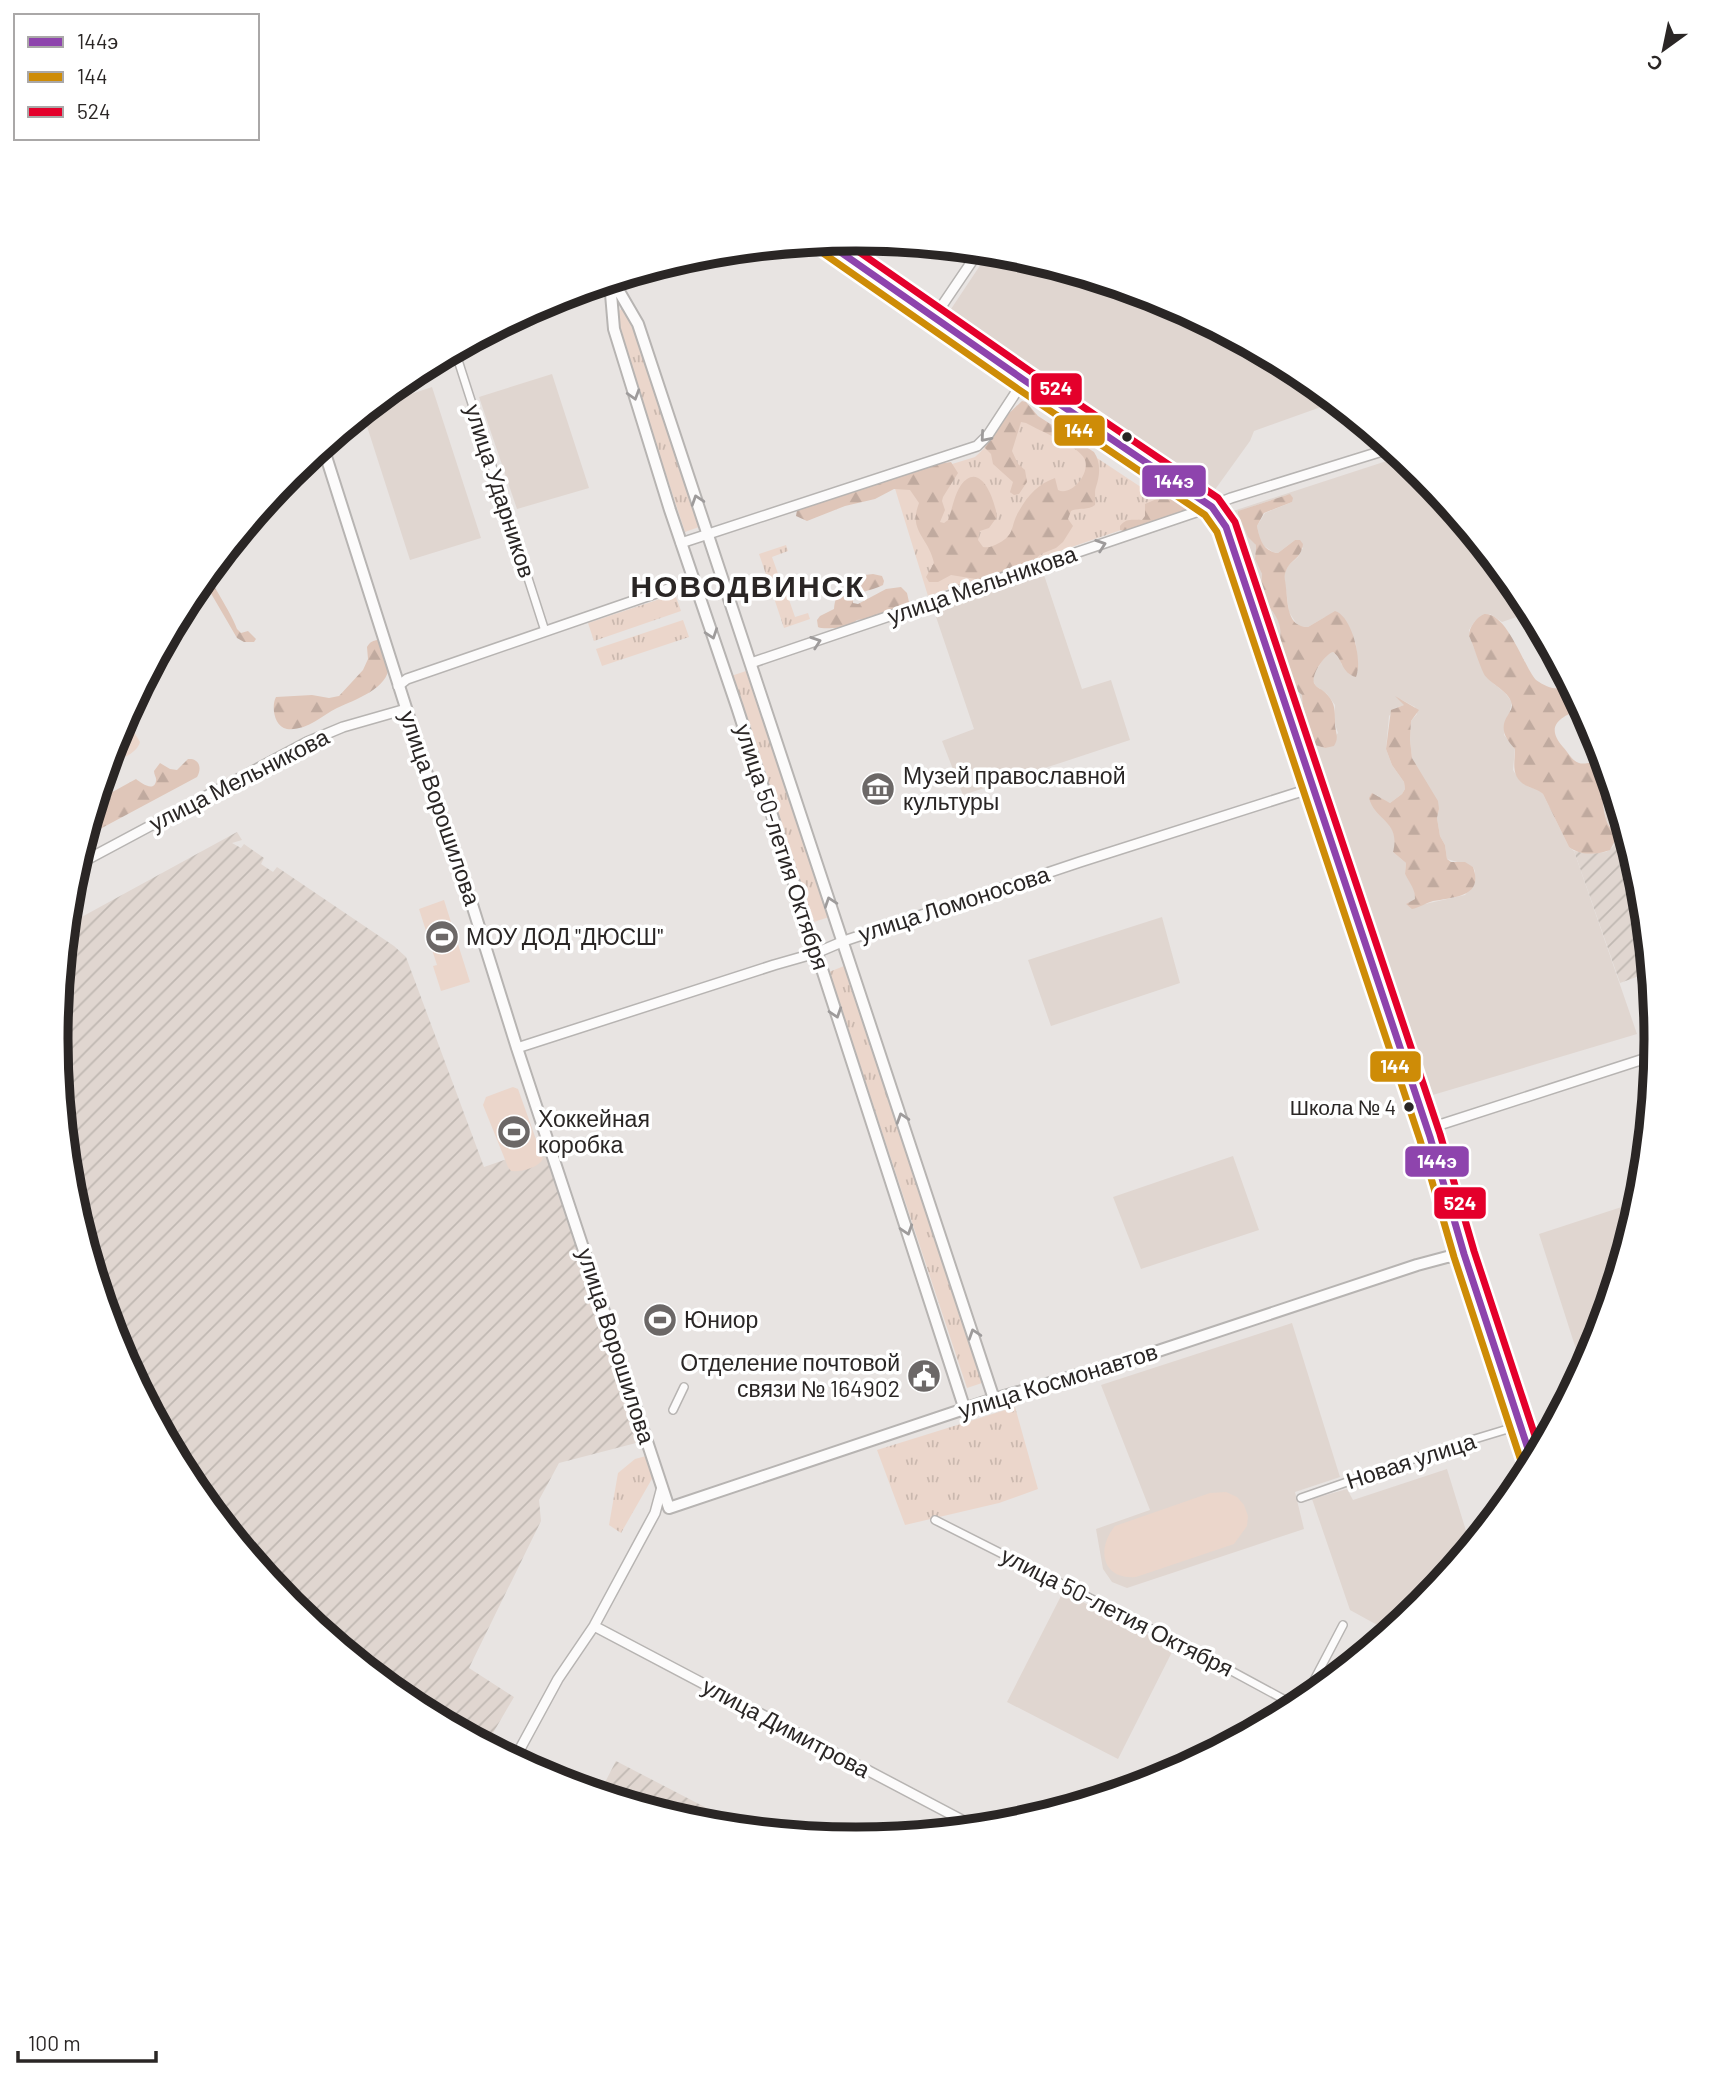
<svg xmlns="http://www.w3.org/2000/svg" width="1713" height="2079" viewBox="0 0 1713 2079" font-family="Barlow,sans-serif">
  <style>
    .built { fill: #e0d6d0; fill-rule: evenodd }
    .industrial { fill: url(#industrial-furrows) }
    .grass { fill: url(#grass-tufts) }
    .forest { fill: url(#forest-firs) }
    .pitch { fill: #ebd6cb }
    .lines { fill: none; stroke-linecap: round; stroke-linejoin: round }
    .minor-casing { stroke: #b7b4b2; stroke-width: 10 }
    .tertiary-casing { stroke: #b7b4b2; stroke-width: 12 }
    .secondary-casing { stroke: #b7b4b2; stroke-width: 14 }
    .primary-casing { stroke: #b7b4b2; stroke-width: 14 }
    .minor { stroke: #fcfbfb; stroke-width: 7 }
    .tertiary { stroke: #fcfbfb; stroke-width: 9 }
    .secondary { stroke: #fcfbfb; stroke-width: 10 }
    .primary { stroke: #fcfbfb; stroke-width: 10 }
    .bus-1-casing { stroke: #fff; stroke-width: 12 }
    .bus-2-casing { stroke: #fff; stroke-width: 12 }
    .bus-3-casing { stroke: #fff; stroke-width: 12 }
    .bus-1 { stroke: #8e44ad; stroke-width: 7 }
    .bus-2 { stroke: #ce8c07; stroke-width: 7 }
    .bus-3 { stroke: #e4002b; stroke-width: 7 }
    .oneway { stroke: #9e9b9b }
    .bus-dot { fill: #2a2625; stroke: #fff; stroke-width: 2.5 }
    .labels { text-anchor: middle; stroke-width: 7; stroke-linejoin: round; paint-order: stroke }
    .bus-label { font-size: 21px; fill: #2a2625; stroke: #fff; text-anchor: end }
    .street-label { font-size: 23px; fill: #2a2625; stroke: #fff }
    .poi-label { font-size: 23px; fill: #2a2625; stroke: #fff; text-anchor: start }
    .district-label { font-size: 30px; font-weight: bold; letter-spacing: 2px; fill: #2a2625; stroke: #fff }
    .rim { fill: none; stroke: #2a2625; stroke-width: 9 }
    .line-badge { stroke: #fff; stroke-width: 2.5 }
    .badge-label { font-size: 19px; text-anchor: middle; font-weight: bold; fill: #fff }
  </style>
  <defs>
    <pattern id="industrial-furrows" width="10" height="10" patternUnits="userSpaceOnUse" patternTransform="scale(1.75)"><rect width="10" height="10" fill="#e0d6d0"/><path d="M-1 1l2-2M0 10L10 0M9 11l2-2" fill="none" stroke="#c0b8b2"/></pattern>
    <pattern id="grass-tufts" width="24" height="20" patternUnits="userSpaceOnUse" patternTransform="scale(1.75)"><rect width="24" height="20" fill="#ebd6cb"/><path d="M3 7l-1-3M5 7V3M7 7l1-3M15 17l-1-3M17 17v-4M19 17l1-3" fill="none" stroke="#cab8ae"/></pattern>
    <pattern id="forest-firs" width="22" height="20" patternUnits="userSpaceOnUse" patternTransform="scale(1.75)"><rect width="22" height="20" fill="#dfc6b9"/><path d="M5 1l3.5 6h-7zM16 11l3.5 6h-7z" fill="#c0aa9f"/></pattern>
  </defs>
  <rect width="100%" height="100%" fill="#e8e4e2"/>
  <path class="built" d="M989,252L1013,254L1163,300L1302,374L1335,402L1254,431L1250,441L1214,491L949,312Z
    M552,374L589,488L517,509L479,397Z
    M432,387L481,538L410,560L363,414L372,407Z
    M1402,456L1423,474L1522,595L1531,612L1502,622L1490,614H1484L1475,621L1469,630V636L1486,677L1505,693L1512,702L1504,735L1515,748L1513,770L1520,781L1529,787L1539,790L1543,794L1569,847L1574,851L1637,1034L1426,1097L1230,512ZM1287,495H1290L1292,502L1265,513L1257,526L1261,544L1273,552L1278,553L1295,540L1303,548L1298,557L1288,566L1284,575L1289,612L1298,626L1308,627L1325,617L1347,623L1356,644L1358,672L1342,665L1340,660L1333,652L1328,653L1325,656L1313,676V681L1316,686L1327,694L1335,705V724L1338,733L1325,748L1311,743L1307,736L1302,695L1293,688L1282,662L1280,641L1281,629L1276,613L1260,594L1262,574L1255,556L1256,545L1238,514L1239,511ZM1400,699L1415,707L1417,714L1411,721L1410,740L1412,758L1439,809L1437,818L1440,836L1445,845L1447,859L1468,865L1473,867L1475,871L1474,885L1465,895L1425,904H1407L1415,899L1414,888L1405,874L1406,863L1393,852L1396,841L1394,834L1390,824L1378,812L1377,795L1381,799L1390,803L1402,794L1405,789L1404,782L1392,765L1386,749L1389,716L1395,708L1405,705Z
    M1044,575L1082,689L1111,680L1130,740L963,795L942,741L974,729L934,611Z
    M1162,917L1180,983L1051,1026L1028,960Z
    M1233,1156L1259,1230L1141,1269L1113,1197Z
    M1640,1201L1596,1346L1583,1371L1539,1234Z
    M1292,1323L1340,1477L1295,1492L1304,1529L1127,1588L1112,1582L1103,1569L1096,1529L1150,1510L1101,1385Z
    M1447,1469L1471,1547L1422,1606L1390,1632L1350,1610L1312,1499L1347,1489L1353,1500Z
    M1063,1592L1174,1648L1118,1759L1007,1702Z"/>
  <path class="industrial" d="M1614,794L1642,884L1650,972L1620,983L1574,851L1589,854L1606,852L1613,847L1615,843L1614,832L1606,819L1603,798Z
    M237,832L242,840L232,843L241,848L244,844L264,858L261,864L273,872L277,867L394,946L406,957L484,1167L545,1146L640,1442L559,1463L539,1500L541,1521L469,1668L514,1697L486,1745L411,1705L290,1605L191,1484L117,1345L71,1195L56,1040L67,925Z
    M616,1761L747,1829L700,1825L599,1794Z"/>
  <path class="grass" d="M623,309L638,340L699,527L685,532L623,344L617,311Z
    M1017,405L1168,505L1165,515L928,596L893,482L975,457L992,441Z
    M786,545L788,551L772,557L781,582L770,586L759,554Z
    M786,591L795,617L808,613L810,619L784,628L773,595Z
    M675,594L681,611L594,641L588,623Z
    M683,620L689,637L602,666L596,649Z
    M746,671L829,917L814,922L731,676Z
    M844,966L982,1383L967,1388L829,972Z
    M1015,1407L1038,1489L999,1503L905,1525L877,1450Z
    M646,1456L653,1477L621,1533L609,1525L618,1473L635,1459Z"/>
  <path class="forest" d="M1022,401L1026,402L1038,416L1094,452C1101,463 1100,475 1096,487C1094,492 1096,499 1095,505C1087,511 1079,507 1071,511L1068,519L1073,526L1063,542L1056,548L1041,554L1030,564L982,580L951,575L938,582H929L926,577L934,563C928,536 908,532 919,503L910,490L894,489L875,499L845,506L807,521L796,516L797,510C812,502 828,499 844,495C880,485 914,467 951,462L958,473L943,497L942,501L945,510L940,522L944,523L948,520C953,508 955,487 967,479C984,467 996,505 997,517L989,528L980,531L978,540L983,547C990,548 993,546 999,543C1016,534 1010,525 1019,511C1028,495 1038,484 1055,478L1058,490C1072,497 1092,471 1084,458C1078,446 1040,431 1026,423L1021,422L1012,451L1018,464L1025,470L1027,482L1019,494L1014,495L1010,492L1013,482L993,464L991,454L983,446L1006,416Z
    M1290,494L1293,498L1292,502L1264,513L1257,526C1260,539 1262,551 1278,553L1295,540H1300L1303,544C1301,560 1290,559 1286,571C1283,577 1286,582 1286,588C1288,604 1287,627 1308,627L1335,611C1352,616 1363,661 1356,677C1341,673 1343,659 1333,652C1325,654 1311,675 1314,683C1316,687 1319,688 1322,690C1336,701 1335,710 1335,725C1336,734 1339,738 1334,746L1325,748L1315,745L1308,739L1304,725L1302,695C1288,684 1281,662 1280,645C1280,639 1281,633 1280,628C1277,613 1267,606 1260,594L1262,574L1255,559L1256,545L1248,537L1238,514V511Z
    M1159,498C1168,497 1182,498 1188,507L1186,511L1125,532L1120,530V526C1126,518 1133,520 1142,520L1145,516V504Z
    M873,574L882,576L884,581L883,585C874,590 858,592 853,597V603L858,604L886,589L901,587L907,593L909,602L907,606L874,618L857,620L848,627C840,627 824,630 818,627L817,620L820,616L834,609C836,590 840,598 853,589C858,586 861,580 865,575Z
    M207,576C213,583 235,621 237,629L241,633L248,631L256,639L254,642H244L237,638L209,590L206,588L199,591L195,590Z
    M1484,614C1507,612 1523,665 1536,680C1548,688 1557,692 1570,684L1583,708C1563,716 1543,724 1563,747C1568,752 1571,760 1579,763C1585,765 1594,761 1601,761C1611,769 1603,775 1603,785C1602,797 1603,814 1608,824C1611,829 1614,833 1616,839L1610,850C1597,855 1581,856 1569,847L1543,794C1537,789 1533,789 1527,786C1510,778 1515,763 1515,749C1505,738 1499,728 1508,715C1510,711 1512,709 1512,705C1511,693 1493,685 1486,677C1481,671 1474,646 1469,636C1469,627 1476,618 1484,614Z
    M379,640C385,645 386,650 388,659C395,687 356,699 337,708C321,716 307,731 287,729C274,727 271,706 276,697L312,695L329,698L339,696L363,670L368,659L367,647C370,642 373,640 379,640Z
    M1395,696L1419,710L1411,721L1410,740L1412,758L1438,801L1439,809L1437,818L1440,836L1445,845L1447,859L1451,862H1465L1473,867C1484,897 1454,897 1433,901C1425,903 1419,908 1412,909L1406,904L1415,899C1415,888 1410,884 1405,874L1406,863L1393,852C1401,821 1375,821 1369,798L1372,793L1390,803L1402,794L1405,789L1404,782L1392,765L1386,749L1391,710L1404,705Z
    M188,759C200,758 202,769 197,777L85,837L96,801L136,779C140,782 154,793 156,781C157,778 154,775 154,771L160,763L170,769L177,770Z"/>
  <path class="pitch" d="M125,717L140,742C137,754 118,760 107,766L114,744L124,737L125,732L121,725Z
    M444,900L470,982L441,991L433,966L437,965L419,909Z
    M513,1087L518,1089L543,1159C538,1168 521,1172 511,1171L508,1167L483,1105L486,1097Z
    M1226,1492L1237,1497L1244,1505L1248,1516L1247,1526L1234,1544L1136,1577C1102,1580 1096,1549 1115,1526L1210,1493Z"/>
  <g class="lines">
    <g class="minor-casing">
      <path id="minor" d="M453,352L457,357L545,631
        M673,1410L684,1387
        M1301,1498L1445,1448L1521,1425
        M935,1520L1189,1648L1298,1707
        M1301,1705L1343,1625"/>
    </g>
    <g class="tertiary-casing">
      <path id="tertiary" d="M932,317L939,310L979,251
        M681,543L977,446L988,435L1024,380
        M751,663L1196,512L1231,498L1392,448
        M398,686L407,679L694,580
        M77,865L307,742L343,727L406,709
        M517,1048L774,965L816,953L844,941L1080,862L1312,788
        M1427,1129L1656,1055
        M594,1626L977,1828
        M514,1760L558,1679L594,1626L655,1513L662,1487"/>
    </g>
    <g class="secondary-casing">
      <path id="secondary" d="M613,281L638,324L994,1399
        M610,282L614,329L670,510L737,707L965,1410
        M323,447L428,777L465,882L517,1048L669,1508L994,1399L1134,1359L1417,1265L1447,1257L1464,1254"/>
    </g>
    <g class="primary-casing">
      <path id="primary" d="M826,242L1024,380L1212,507L1226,527L1430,1137L1464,1254L1533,1464"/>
    </g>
    <use href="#minor" class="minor"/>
    <use href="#tertiary" class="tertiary"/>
    <use href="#secondary" class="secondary"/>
    <use href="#primary" class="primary"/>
    <g class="bus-1-casing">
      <path id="bus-1" d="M826,242L1024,380L1212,507L1226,527L1430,1137L1464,1254L1533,1464"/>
    </g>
    <g class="bus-2-casing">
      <path id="bus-2" d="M820,251L1018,389L1205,515L1217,532L1420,1140L1454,1257L1523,1467"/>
    </g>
    <g class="bus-3-casing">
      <path id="bus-3" d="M842,240L1030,371L1218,498L1235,522L1440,1134L1474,1251L1540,1451"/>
    </g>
    <use href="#bus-1" class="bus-1"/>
    <use href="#bus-2" class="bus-2"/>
    <use href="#bus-3" class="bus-3"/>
  </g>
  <defs><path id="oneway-chevron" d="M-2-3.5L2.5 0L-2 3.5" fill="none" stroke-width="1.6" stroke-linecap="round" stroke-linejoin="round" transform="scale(1.75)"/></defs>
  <g class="oneway">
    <use href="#oneway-chevron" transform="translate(634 395) rotate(73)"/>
    <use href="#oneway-chevron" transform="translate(985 437) rotate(131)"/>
    <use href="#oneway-chevron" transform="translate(697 500) rotate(-108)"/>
    <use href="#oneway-chevron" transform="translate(1101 545) rotate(-19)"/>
    <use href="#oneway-chevron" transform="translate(712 634) rotate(71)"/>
    <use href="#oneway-chevron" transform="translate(816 642) rotate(-19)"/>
    <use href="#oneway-chevron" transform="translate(830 902) rotate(-109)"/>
    <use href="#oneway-chevron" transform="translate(836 1013) rotate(72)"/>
    <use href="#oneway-chevron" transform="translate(902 1118) rotate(-108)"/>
    <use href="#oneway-chevron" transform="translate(907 1230) rotate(72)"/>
    <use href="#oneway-chevron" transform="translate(974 1334) rotate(-108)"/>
  </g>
  <defs>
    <g id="museum-disc" transform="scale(1.75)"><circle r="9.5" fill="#6c6867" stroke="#fff"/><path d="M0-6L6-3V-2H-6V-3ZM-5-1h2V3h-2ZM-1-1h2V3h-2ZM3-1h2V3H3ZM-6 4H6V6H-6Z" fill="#fff"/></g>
    <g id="stadium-disc" transform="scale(1.75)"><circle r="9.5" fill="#6c6867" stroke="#fff"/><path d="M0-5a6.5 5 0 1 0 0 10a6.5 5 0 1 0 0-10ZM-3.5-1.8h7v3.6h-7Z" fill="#fff"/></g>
    <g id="civic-disc" transform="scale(1.75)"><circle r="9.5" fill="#6c6867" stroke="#fff"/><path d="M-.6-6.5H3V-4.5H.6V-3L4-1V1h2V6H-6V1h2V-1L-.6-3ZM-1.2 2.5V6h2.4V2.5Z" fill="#fff"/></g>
  </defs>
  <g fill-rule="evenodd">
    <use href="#museum-disc" x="878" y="789"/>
    <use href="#stadium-disc" x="442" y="937"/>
    <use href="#stadium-disc" x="514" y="1132"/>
    <use href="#stadium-disc" x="660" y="1320"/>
    <use href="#civic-disc" x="924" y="1376"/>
  </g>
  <g class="bus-dot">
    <circle cx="1127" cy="437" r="6"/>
    <circle cx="1409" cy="1107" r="6"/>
  </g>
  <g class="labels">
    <g class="bus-label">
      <text x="1396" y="1115">Школа № 4</text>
    </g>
    <g class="street-label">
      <text transform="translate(500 491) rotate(72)" y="8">улица Ударников</text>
      <text transform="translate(982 585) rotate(-19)" y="8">улица Мельникова</text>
      <text transform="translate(239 780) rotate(-27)" y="8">улица Мельникова</text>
      <text transform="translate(440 808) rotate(71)" y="8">улица Ворошилова</text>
      <text transform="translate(782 847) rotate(72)" y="8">улица 50-летия Октября</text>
      <text transform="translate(954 904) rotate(-18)" y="8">улица Ломоносова</text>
      <text transform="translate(616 1346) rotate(72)" y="8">улица Ворошилова</text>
      <text transform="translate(1058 1381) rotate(-17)" y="8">улица Космонавтов</text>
      <text transform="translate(1411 1461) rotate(-18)" y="8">Новая улица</text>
      <text transform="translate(1117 1612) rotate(27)" y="8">улица 50-летия Октября</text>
      <text transform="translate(786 1728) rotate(28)" y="8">улица Димитрова</text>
    </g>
    <g class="poi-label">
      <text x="903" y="784">Музей православной<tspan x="903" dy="26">культуры</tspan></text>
      <text x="466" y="945">МОУ ДОД "ДЮСШ"</text>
      <text x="538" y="1127">Хоккейная<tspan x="538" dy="26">коробка</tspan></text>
      <text x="684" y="1328">Юниор</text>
      <text x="900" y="1371" text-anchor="end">Отделение почтовой<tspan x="900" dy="26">связи № 164902</tspan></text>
    </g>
    <g class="district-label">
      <text x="748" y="597">НОВОДВИНСК</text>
    </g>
  </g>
  <path d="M0 0H1713V2079H0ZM68 1039a788 788 0 1 1 1576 0a788 788 0 1 1-1576 0Z" fill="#fff" fill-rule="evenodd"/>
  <path class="rim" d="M68 1039a788 788 0 1 1 1576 0a788 788 0 1 1-1576 0Z"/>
  <g class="line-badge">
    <rect x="1030" y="372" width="53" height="34" rx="7" fill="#e4002b"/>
    <rect x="1053" y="414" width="53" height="33" rx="7" fill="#ce8c07"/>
    <rect x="1141" y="464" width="66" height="34" rx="7" fill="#8e44ad"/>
    <rect x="1369" y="1050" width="53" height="33" rx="7" fill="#ce8c07"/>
    <rect x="1404" y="1145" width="66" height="33" rx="7" fill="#8e44ad"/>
    <rect x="1433" y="1186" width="54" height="34" rx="7" fill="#e4002b"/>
  </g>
  <g class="badge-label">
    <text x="1056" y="395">524</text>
    <text x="1079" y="437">144</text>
    <text x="1174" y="488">144э</text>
    <text x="1395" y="1073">144</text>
    <text x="1437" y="1168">144э</text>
    <text x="1460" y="1210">524</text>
  </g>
  <rect x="14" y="14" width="245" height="126" fill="#ffffff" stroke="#aaa8a8" stroke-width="2"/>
  <rect x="28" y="37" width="35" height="10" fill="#8e44ad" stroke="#aaa8a8" stroke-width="2"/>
  <text x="77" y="49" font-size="21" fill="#2a2625">144э</text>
  <rect x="28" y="72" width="35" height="10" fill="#ce8c07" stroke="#aaa8a8" stroke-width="2"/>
  <text x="77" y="84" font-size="21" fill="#2a2625">144</text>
  <rect x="28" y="107" width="35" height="10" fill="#e4002b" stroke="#aaa8a8" stroke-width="2"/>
  <text x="77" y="119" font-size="21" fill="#2a2625">524</text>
  <g transform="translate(1664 49) rotate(213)" stroke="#ffffff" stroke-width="5" paint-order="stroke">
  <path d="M0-5L12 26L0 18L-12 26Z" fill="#2a2625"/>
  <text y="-10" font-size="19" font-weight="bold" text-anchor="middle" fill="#2a2625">С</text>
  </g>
  <path d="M18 2051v10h138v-10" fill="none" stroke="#2a2625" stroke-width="3.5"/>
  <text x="28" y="2051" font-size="21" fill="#2a2625" stroke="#ffffff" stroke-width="5" paint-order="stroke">100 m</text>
</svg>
